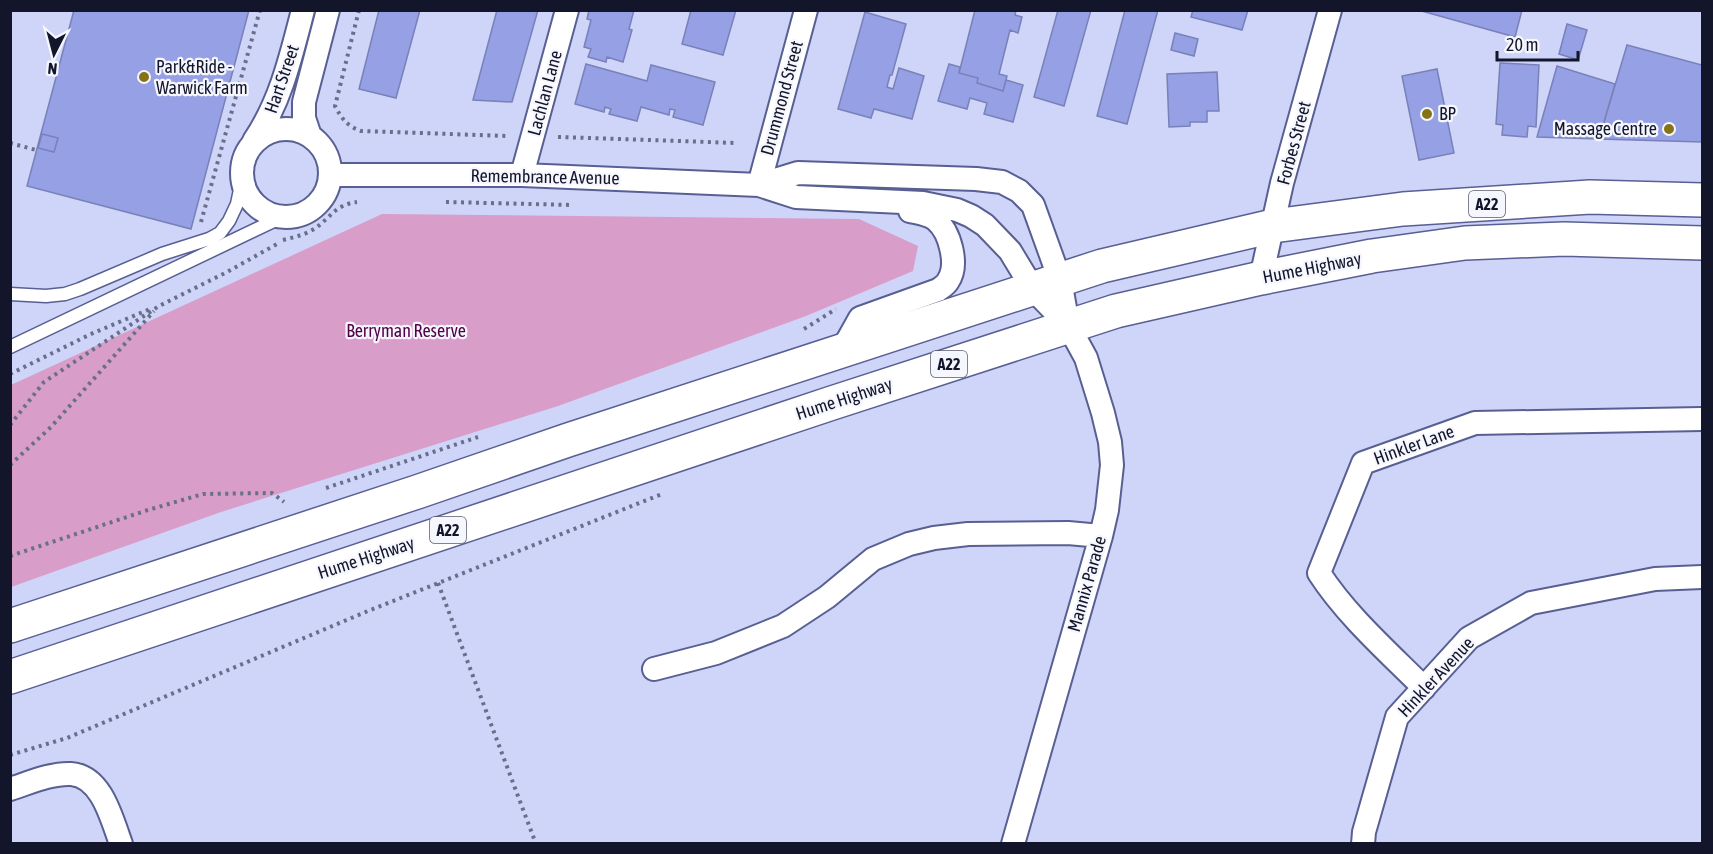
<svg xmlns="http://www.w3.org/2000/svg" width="1713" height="854" viewBox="0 0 1713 854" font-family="'Asap Condensed',sans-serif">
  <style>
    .green { fill: #d89dc8 }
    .building { fill: #95a0e5; stroke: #7981b8; stroke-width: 1.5 }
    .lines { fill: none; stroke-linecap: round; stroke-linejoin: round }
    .lane-casing { stroke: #585f93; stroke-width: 15 }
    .street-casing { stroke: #585f93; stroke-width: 26 }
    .highway-casing { stroke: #585f93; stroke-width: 36 }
    .path { stroke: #696e8a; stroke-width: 4; stroke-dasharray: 3 4.5; stroke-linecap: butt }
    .lane { stroke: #fff; stroke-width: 12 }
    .street { stroke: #fff; stroke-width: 22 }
    .highway { stroke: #fff; stroke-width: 33 }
    .poi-dot { fill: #867316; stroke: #f6f7fe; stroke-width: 2 }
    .labels { text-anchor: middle; stroke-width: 4.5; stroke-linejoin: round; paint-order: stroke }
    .shield { fill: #f6f7fe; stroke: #575a6a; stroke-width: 1.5 }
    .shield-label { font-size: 16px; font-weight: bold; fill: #13162b }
    .poi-label { font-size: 18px; fill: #13162b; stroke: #f6f7fe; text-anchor: start }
    .street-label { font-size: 18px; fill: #13162b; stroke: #f6f7fe }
    .park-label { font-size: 18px; fill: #530146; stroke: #f6f7fe }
  </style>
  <rect width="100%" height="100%" fill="#ced5f8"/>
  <path class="green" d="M382,214L859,219L918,246L913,271L806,316L558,406L221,512L11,587V385Z"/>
  <path class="building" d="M74,10H249L191,229L27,186Z
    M379,10H420L396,98L359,89Z
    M497,10H538L512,102L473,100Z
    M589,10H634L629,29L632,30L623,62L607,57L606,62L588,57L591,49L584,47L591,20L587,19Z
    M691,10H736L723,55L682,44Z
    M975,10H1016L1015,15L1022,17L1018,33L1010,30L999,74L1007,76L1003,91L977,83L978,78L959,73Z
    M1058,10H1091L1064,106L1034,97Z
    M1125,10H1158L1127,124L1097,116Z
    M1193,10H1248L1242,30L1191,17Z
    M1418,10H1522L1515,37Z
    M865,12L906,24L892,75H890L887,87L893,89L899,68L924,76L912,119L874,109L871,118L838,109Z
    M1567,24L1587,30L1578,60L1559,54Z
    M1175,33L1198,39L1194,56L1171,50Z
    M1627,45L1702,65V142L1599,139Z
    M1500,63L1539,65L1536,127L1528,126L1527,137L1502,135L1503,125L1496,124Z
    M586,64L647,81L651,65L715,82L703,125L673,117L675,110L670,109L669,115L641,107L637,121L609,114L611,109L605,107L604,112L575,104Z
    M949,64L960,67L959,73L978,78L977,83L1003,91L1006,80L1023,85L1013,122L984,114L987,103L970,98L967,109L938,101Z
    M1557,66L1615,84L1599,139L1537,137Z
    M1437,69L1454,153L1419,160L1402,76Z
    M1217,72L1219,111H1207V122H1190V126L1169,127L1167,74Z
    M42,134L58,138L54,152L38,148Z"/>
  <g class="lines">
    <g class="lane-casing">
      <path id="lane" d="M10,294L46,296L65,294L80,289L162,254L209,239L220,233L229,221L237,204L242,180
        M10,347L282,217"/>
    </g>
    <g class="street-casing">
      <path id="street" d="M242 173a44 44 0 1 1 88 0a44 44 0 1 1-88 0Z
        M310,136L304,118V102L328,10
        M254,141C281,101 291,56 303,10
        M331,175H522L759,185L796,197L923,203L957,210L971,216L985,225L1010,251L1033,289L1068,325L1086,358L1103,413L1110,442L1112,465L1107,510L1101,536L1013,844
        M522,175L567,10
        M759,185L798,173L976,179L1002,182L1019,191L1033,205L1060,280L1068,325
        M759,185L806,10
        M1261,278L1282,183L1330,10
        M841,352L860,318L938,290C941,288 946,285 948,281C959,265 950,232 936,220C929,214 919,213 910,211
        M654,669L716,653L783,626L827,597L873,559L909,544L934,538L968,534L1068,533L1101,536
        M1424,688C1387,651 1347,616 1319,573L1363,463L1475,423L1702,419
        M10,789C29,783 51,773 71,774C102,776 112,820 121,844
        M1363,844L1364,832L1397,717L1469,638L1531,603L1655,579L1702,577"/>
    </g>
    <g class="highway-casing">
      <path id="highway" d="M10,626L417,492L568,440L1102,266L1273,226L1403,209L1590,197L1702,200
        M10,677L829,404L1116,311L1261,278L1372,256L1465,243L1564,239L1702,243"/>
    </g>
    <path class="path" d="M359,10L335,106C342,119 347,126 361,131L508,136
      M558,137L737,143
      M10,143L36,150
      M446,202L573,205
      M201,222L260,10
      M283,240C294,237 305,235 314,229C331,218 334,205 357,202
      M804,329L836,309
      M10,374L91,334L150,309
      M10,425L44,382L159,306L227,272L277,244
      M10,465L51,427L154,311
      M326,488L478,437
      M10,556L148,510L203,494L272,493L284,502
      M438,583L536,844
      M10,755L67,738L368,611L662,494"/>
    <use href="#lane" class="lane"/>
    <use href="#street" class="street"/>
    <use href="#highway" class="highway"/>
  </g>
  <g class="poi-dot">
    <circle cx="144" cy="77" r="6"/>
    <circle cx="1427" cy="114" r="6"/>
    <circle cx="1669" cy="129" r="6"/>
  </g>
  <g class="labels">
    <g class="shield">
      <rect x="1469" y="191" width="36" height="26" rx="4.5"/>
      <rect x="931" y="351" width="36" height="26" rx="4.5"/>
      <rect x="430" y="517" width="36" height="26" rx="4.5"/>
    </g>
    <g class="shield-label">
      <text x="1487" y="210">A22</text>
      <text x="949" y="370">A22</text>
      <text x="448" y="536">A22</text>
    </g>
    <g class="poi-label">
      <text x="156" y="73">Park&amp;Ride -<tspan x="156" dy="21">Warwick Farm</tspan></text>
      <text x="1439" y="120">BP</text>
      <text x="1657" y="135" text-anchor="end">Massage Centre</text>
    </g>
    <g class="street-label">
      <text transform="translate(282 79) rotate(-71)" y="6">Hart Street</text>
      <text transform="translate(545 93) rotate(-75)" y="6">Lachlan Lane</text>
      <text transform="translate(782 98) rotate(-75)" y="6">Drummond Street</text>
      <text transform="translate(1294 143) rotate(-75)" y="6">Forbes Street</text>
      <text transform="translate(545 177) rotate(1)" y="6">Remembrance Avenue</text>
      <text transform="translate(1312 268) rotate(-11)" y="6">Hume Highway</text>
      <text transform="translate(844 399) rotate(-18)" y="6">Hume Highway</text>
      <text transform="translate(1414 445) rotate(-20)" y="6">Hinkler Lane</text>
      <text transform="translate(366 558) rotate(-18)" y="6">Hume Highway</text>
      <text transform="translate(1087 584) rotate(-74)" y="6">Mannix Parade</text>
      <text transform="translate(1436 677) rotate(-47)" y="6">Hinkler Avenue</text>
    </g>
    <g class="park-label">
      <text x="406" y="337">Berryman Reserve</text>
    </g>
  </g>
  <rect width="1713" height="854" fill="none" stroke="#13162b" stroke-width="24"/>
  <g transform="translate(54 54) rotate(186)" stroke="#f6f7fe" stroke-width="4.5" paint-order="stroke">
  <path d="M0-4.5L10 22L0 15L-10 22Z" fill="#13162b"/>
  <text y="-9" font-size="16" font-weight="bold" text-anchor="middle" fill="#13162b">N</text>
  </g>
  <path d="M1497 51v9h81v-9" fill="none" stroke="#13162b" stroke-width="3"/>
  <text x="1506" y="51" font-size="18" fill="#13162b" stroke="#f6f7fe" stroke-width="4.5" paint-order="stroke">20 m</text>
</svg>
